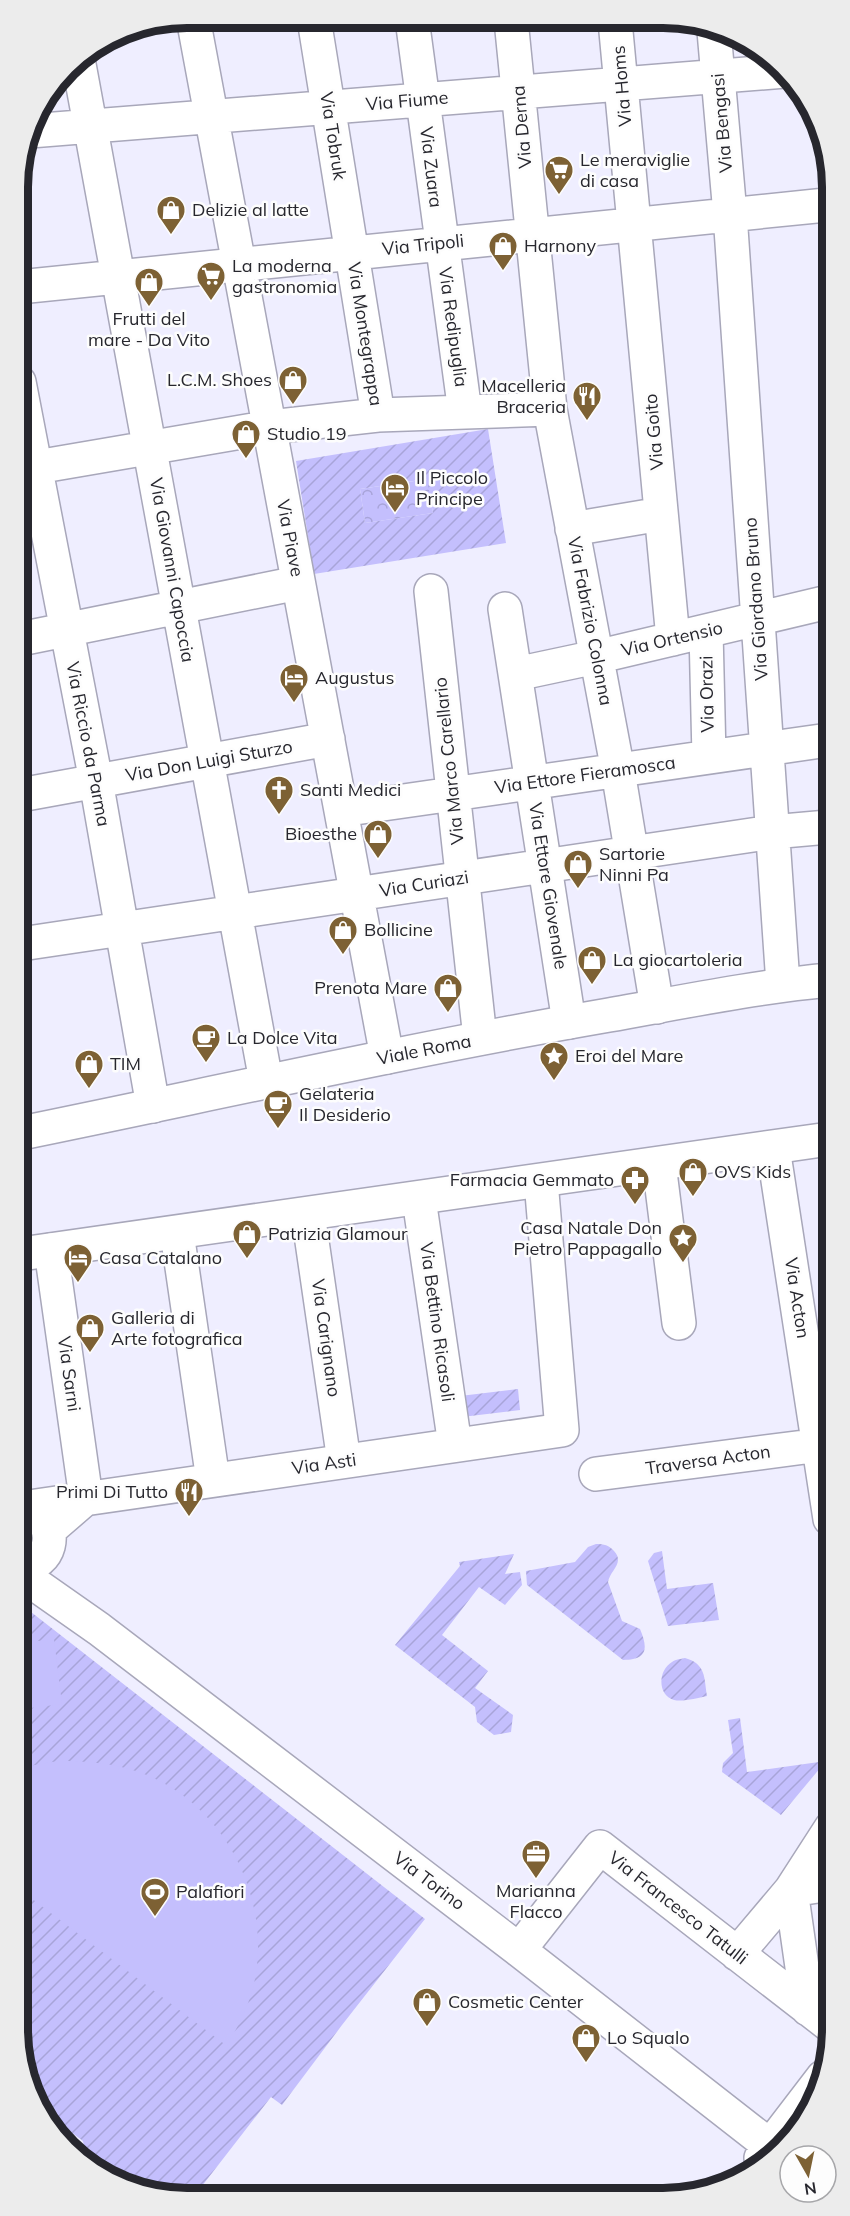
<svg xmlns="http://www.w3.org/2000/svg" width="850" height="2216" viewBox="0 0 850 2216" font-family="Mulish,sans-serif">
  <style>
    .park { fill: url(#park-crowns) }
    .garden { fill: url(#garden-furrows); fill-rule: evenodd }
    .pitch { fill: #c4bffd }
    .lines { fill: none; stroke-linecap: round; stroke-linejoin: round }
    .minor-casing { stroke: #a8a7ba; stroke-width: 36 }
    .tertiary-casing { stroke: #a8a7ba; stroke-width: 36 }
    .minor { stroke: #fff; stroke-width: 33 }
    .tertiary { stroke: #fff; stroke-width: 33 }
    .labels { text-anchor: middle; stroke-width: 5; stroke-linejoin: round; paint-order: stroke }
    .street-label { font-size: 18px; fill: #27272e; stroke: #fdfdfd }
    .poi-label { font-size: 18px; fill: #27272e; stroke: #fdfdfd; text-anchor: start }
    .rim { fill: none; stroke: #27272e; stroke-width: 8 }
  </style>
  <defs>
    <pattern id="park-crowns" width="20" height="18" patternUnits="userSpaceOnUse" patternTransform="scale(1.5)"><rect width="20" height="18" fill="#c4bffd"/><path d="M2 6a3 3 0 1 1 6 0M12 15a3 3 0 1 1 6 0" fill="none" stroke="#a8a4d9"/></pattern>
    <pattern id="garden-furrows" width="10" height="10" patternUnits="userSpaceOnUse" patternTransform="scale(1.5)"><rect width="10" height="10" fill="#c4bffd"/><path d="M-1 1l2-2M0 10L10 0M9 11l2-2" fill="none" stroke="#a8a4d9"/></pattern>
  </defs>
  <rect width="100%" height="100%" fill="#efeeff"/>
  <path class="park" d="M428,479L433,513L365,523L360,489Z"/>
  <path class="garden" d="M488,429L506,543L314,574L296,461ZM427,479L433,513L365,523L360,489Z
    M518,1389L520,1410L462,1417L460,1396Z
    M596,1544C604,1544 609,1545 614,1551C625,1563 610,1570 608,1582L622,1621L640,1629C648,1648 648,1660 623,1660L527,1585L526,1571L575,1562L588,1547Z
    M662,1551L667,1589L713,1583L719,1620L668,1626L648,1561L654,1553Z
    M514,1554L505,1574L520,1572L522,1585L505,1605L479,1587L442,1635L488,1671L475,1688L513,1715L511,1732L494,1735L477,1722L475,1707L395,1645L460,1566L459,1562Z
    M22,1605L425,1919L342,2025L282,2105L271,2097L195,2195H154L87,2162L83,2141L51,2117L24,2072Z
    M685,1658C706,1664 704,1677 707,1696C697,1698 683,1702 674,1700C657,1695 658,1670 672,1662C676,1659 681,1659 685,1658Z
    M740,1718L747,1772L826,1761L781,1815L722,1772L723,1763L733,1753L728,1720Z"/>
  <path class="pitch" d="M54,1639L62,1704L23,1709L22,1643Z
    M58,1761C86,1761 113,1763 139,1772C226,1803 276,1903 252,1992C246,2011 237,2028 227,2046L23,1892V1767Z"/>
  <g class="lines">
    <g class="minor-casing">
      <path id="minor" d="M193,18L387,1057
        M314,19L378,415
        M412,19L465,412
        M511,20L550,409L618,771L657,1007
        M615,21L673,639
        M714,31L730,214L783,984
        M78,59L266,1081
        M30,131L785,71
        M19,287L826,205
        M19,382L96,781L153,1106
        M19,470L270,427L378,415L550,409
        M572,529L661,514
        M431,591L480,1038
        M505,609L569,1022
        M706,631L709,757
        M20,639L298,583
        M516,674L596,657L828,602
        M20,795L328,739
        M341,810L828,740
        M21,944L772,832L828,827
        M773,1148L830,1519
        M659,1164L679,1323
        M419,1199L455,1445
        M308,1214L344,1461
        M177,1233L213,1480
        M596,1474L820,1445
        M22,1508L562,1430L541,1181
        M49,1530L86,1498L51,1250
        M22,1567C51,1563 58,1532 37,1513
        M22,1575L99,1629L519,1950L770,2146
        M791,1890L808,2009
        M791,1890L831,1884
        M519,1950L600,1847L832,2027
        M737,1954L791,1890L831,1828
        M761,2158L823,2077"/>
    </g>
    <g class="tertiary-casing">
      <path id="tertiary" d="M21,1133C217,1093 412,1049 609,1015C682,1002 755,987 829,980
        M21,1254L829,1139"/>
    </g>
    <use href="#minor" class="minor"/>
    <use href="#tertiary" class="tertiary"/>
  </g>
  <defs>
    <g id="supermarket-pin" transform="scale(1.5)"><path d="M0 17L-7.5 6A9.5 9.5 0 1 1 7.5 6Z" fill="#7d6134" stroke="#fdfdfd"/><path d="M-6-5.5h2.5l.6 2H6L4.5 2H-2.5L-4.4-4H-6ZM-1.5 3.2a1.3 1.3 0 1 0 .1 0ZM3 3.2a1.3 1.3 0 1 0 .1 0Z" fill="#fff"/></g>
    <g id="shop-pin" transform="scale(1.5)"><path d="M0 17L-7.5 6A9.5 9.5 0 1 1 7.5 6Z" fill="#7d6134" stroke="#fdfdfd"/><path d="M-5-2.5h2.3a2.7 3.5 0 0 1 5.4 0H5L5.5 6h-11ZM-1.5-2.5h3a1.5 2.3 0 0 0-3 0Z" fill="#fff"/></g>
    <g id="restaurant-pin" transform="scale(1.5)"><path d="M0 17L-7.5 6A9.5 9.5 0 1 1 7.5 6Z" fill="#7d6134" stroke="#fdfdfd"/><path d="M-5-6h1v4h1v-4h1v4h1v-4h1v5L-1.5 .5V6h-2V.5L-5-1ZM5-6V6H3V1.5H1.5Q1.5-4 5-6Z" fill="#fff"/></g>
    <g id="hotel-pin" transform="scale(1.5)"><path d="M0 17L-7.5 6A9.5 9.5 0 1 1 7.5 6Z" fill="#7d6134" stroke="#fdfdfd"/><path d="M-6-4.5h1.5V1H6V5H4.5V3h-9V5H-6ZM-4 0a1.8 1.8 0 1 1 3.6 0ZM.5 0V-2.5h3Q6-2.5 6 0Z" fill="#fff"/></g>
    <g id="church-pin" transform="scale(1.5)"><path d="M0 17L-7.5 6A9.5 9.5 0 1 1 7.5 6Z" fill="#7d6134" stroke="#fdfdfd"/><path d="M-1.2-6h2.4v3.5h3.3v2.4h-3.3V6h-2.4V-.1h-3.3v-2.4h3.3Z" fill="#fff"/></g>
    <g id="cafe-pin" transform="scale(1.5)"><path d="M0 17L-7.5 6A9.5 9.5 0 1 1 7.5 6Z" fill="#7d6134" stroke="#fdfdfd"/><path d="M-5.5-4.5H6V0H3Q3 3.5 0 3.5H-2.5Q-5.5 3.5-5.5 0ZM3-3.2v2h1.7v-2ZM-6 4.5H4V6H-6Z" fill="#fff"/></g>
    <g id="sight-pin" transform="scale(1.5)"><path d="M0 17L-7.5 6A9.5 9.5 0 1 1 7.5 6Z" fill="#7d6134" stroke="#fdfdfd"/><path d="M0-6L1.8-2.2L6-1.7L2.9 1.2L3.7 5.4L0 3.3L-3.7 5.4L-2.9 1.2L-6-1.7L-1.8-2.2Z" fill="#fff"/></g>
    <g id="pharmacy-pin" transform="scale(1.5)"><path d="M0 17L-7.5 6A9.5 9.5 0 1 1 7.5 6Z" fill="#7d6134" stroke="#fdfdfd"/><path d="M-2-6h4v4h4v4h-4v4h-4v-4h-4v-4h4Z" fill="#fff"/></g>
    <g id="office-pin" transform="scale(1.5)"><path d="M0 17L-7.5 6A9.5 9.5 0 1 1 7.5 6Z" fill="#7d6134" stroke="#fdfdfd"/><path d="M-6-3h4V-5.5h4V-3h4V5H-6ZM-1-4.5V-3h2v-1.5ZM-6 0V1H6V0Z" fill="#fff"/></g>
    <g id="stadium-pin" transform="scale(1.5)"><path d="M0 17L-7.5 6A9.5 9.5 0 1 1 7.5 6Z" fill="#7d6134" stroke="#fdfdfd"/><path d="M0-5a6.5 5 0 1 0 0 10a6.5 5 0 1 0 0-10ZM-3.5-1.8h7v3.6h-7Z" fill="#fff"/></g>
  </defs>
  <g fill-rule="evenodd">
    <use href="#supermarket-pin" x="559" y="170"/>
    <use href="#shop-pin" x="171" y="210"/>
    <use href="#shop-pin" x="503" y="246"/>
    <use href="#supermarket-pin" x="211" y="276"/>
    <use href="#shop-pin" x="149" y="282"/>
    <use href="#shop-pin" x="293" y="380"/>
    <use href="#restaurant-pin" x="587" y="396"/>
    <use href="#shop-pin" x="246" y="434"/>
    <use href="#hotel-pin" x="395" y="488"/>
    <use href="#hotel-pin" x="294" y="678"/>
    <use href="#church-pin" x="279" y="790"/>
    <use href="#shop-pin" x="378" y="834"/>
    <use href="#shop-pin" x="578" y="864"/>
    <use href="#shop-pin" x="343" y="930"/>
    <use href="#shop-pin" x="592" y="960"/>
    <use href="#shop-pin" x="448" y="988"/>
    <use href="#cafe-pin" x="206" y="1038"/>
    <use href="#sight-pin" x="554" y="1056"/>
    <use href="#shop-pin" x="89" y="1064"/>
    <use href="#cafe-pin" x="278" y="1104"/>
    <use href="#shop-pin" x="693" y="1172"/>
    <use href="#pharmacy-pin" x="635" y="1180"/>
    <use href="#shop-pin" x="247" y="1234"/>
    <use href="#sight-pin" x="683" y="1238"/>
    <use href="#hotel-pin" x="78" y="1258"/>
    <use href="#shop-pin" x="90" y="1328"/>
    <use href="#restaurant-pin" x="189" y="1492"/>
    <use href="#office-pin" x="536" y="1854"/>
    <use href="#stadium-pin" x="155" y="1892"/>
    <use href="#shop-pin" x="427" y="2002"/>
    <use href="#shop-pin" x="586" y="2038"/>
  </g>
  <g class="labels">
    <g class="street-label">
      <text transform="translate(622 86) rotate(-95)" y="6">Via Homs</text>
      <text transform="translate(407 101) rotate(-5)" y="6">Via Fiume</text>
      <text transform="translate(722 123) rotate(-95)" y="6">Via Bengasi</text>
      <text transform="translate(522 127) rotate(-95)" y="6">Via Derna</text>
      <text transform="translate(333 136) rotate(81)" y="6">Via Tobruk</text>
      <text transform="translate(431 167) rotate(83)" y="6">Via Zuara</text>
      <text transform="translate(423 245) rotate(-6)" y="6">Via Tripoli</text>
      <text transform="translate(453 327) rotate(82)" y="6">Via Redipuglia</text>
      <text transform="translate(365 334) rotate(81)" y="6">Via Montegrappa</text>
      <text transform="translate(654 432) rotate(-95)" y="6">Via Goito</text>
      <text transform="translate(290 538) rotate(79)" y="6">Via Piave</text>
      <text transform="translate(172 570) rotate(80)" y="6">Via Giovanni Capoccia</text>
      <text transform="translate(756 599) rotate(-94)" y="6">Via Giordano Bruno</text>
      <text transform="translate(590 621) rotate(79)" y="6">Via Fabrizio Colonna</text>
      <text transform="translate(672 639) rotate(-13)" y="6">Via Ortensio</text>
      <text transform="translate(707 694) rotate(-91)" y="6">Via Orazi</text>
      <text transform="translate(88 744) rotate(79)" y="6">Via Riccio da Parma</text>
      <text transform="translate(209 761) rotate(-10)" y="6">Via Don Luigi Sturzo</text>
      <text transform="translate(449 761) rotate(-96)" y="6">Via Marco Carellario</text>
      <text transform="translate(585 775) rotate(-8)" y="6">Via Ettore Fieramosca</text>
      <text transform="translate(424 884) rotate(-9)" y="6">Via Curiazi</text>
      <text transform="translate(548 886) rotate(81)" y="6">Via Ettore Giovenale</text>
      <text transform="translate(424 1050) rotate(-11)" y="6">Viale Roma</text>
      <text transform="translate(797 1298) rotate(81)" y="6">Via Acton</text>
      <text transform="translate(437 1322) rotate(82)" y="6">Via Bettino Ricasoli</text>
      <text transform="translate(326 1338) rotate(82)" y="6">Via Carignano</text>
      <text transform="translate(69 1374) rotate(82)" y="6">Via Sarni</text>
      <text transform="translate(708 1460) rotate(-8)" y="6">Traversa Acton</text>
      <text transform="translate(324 1464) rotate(-8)" y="6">Via Asti</text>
      <text transform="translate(429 1881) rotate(37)" y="6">Via Torino</text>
      <text transform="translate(678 1908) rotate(38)" y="6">Via Francesco Tatulli</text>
    </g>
    <g class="poi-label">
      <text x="580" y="166">Le meraviglie<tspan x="580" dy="21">di casa</tspan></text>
      <text x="192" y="216">Delizie al latte</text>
      <text x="524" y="252">Harnony</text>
      <text x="232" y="272">La moderna<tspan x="232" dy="21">gastronomia</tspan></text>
      <text x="149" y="325" text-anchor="middle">Frutti del<tspan x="149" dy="21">mare - Da Vito</tspan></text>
      <text x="272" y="386" text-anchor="end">L.C.M. Shoes</text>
      <text x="566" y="392" text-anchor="end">Macelleria<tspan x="566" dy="21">Braceria</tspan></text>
      <text x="267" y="440">Studio 19</text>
      <text x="416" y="484">Il Piccolo<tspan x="416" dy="21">Principe</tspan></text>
      <text x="315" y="684">Augustus</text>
      <text x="300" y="796">Santi Medici</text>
      <text x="357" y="840" text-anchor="end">Bioesthe</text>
      <text x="599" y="860">Sartorie<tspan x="599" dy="21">Ninni Pa</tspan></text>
      <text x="364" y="936">Bollicine</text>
      <text x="613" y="966">La giocartoleria</text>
      <text x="427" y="994" text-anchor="end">Prenota Mare</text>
      <text x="227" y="1044">La Dolce Vita</text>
      <text x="575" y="1062">Eroi del Mare</text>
      <text x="110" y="1070">TIM</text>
      <text x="299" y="1100">Gelateria<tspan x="299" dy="21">Il Desiderio</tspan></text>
      <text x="714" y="1178">OVS Kids</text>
      <text x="614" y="1186" text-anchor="end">Farmacia Gemmato</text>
      <text x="662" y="1234" text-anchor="end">Casa Natale Don<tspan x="662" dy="21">Pietro Pappagallo</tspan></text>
      <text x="268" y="1240">Patrizia Glamour</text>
      <text x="99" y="1264">Casa Catalano</text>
      <text x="111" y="1324">Galleria di<tspan x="111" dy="21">Arte fotografica</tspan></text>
      <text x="168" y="1498" text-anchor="end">Primi Di Tutto</text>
      <text x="536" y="1897" text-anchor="middle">Marianna<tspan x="536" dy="21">Flacco</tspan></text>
      <text x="176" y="1898">Palafiori</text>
      <text x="448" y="2008">Cosmetic Center</text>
      <text x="607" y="2044">Lo Squalo</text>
    </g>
  </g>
  <path d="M0 0H850V2216H0ZM187 28H663A159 159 0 0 1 822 187V2029A159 159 0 0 1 663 2188H187A159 159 0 0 1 28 2029V187A159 159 0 0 1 187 28Z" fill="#ececec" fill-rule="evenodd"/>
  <path class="rim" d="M187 28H663A159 159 0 0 1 822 187V2029A159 159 0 0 1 663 2188H187A159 159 0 0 1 28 2029V187A159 159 0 0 1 187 28Z"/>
  <g transform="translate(808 2174) rotate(171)"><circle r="28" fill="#fdfdfd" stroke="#a7a7aa" stroke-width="1.5"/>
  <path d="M0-4.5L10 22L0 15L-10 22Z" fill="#7d6134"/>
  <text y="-9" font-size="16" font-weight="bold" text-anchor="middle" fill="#27272e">N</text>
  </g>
</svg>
